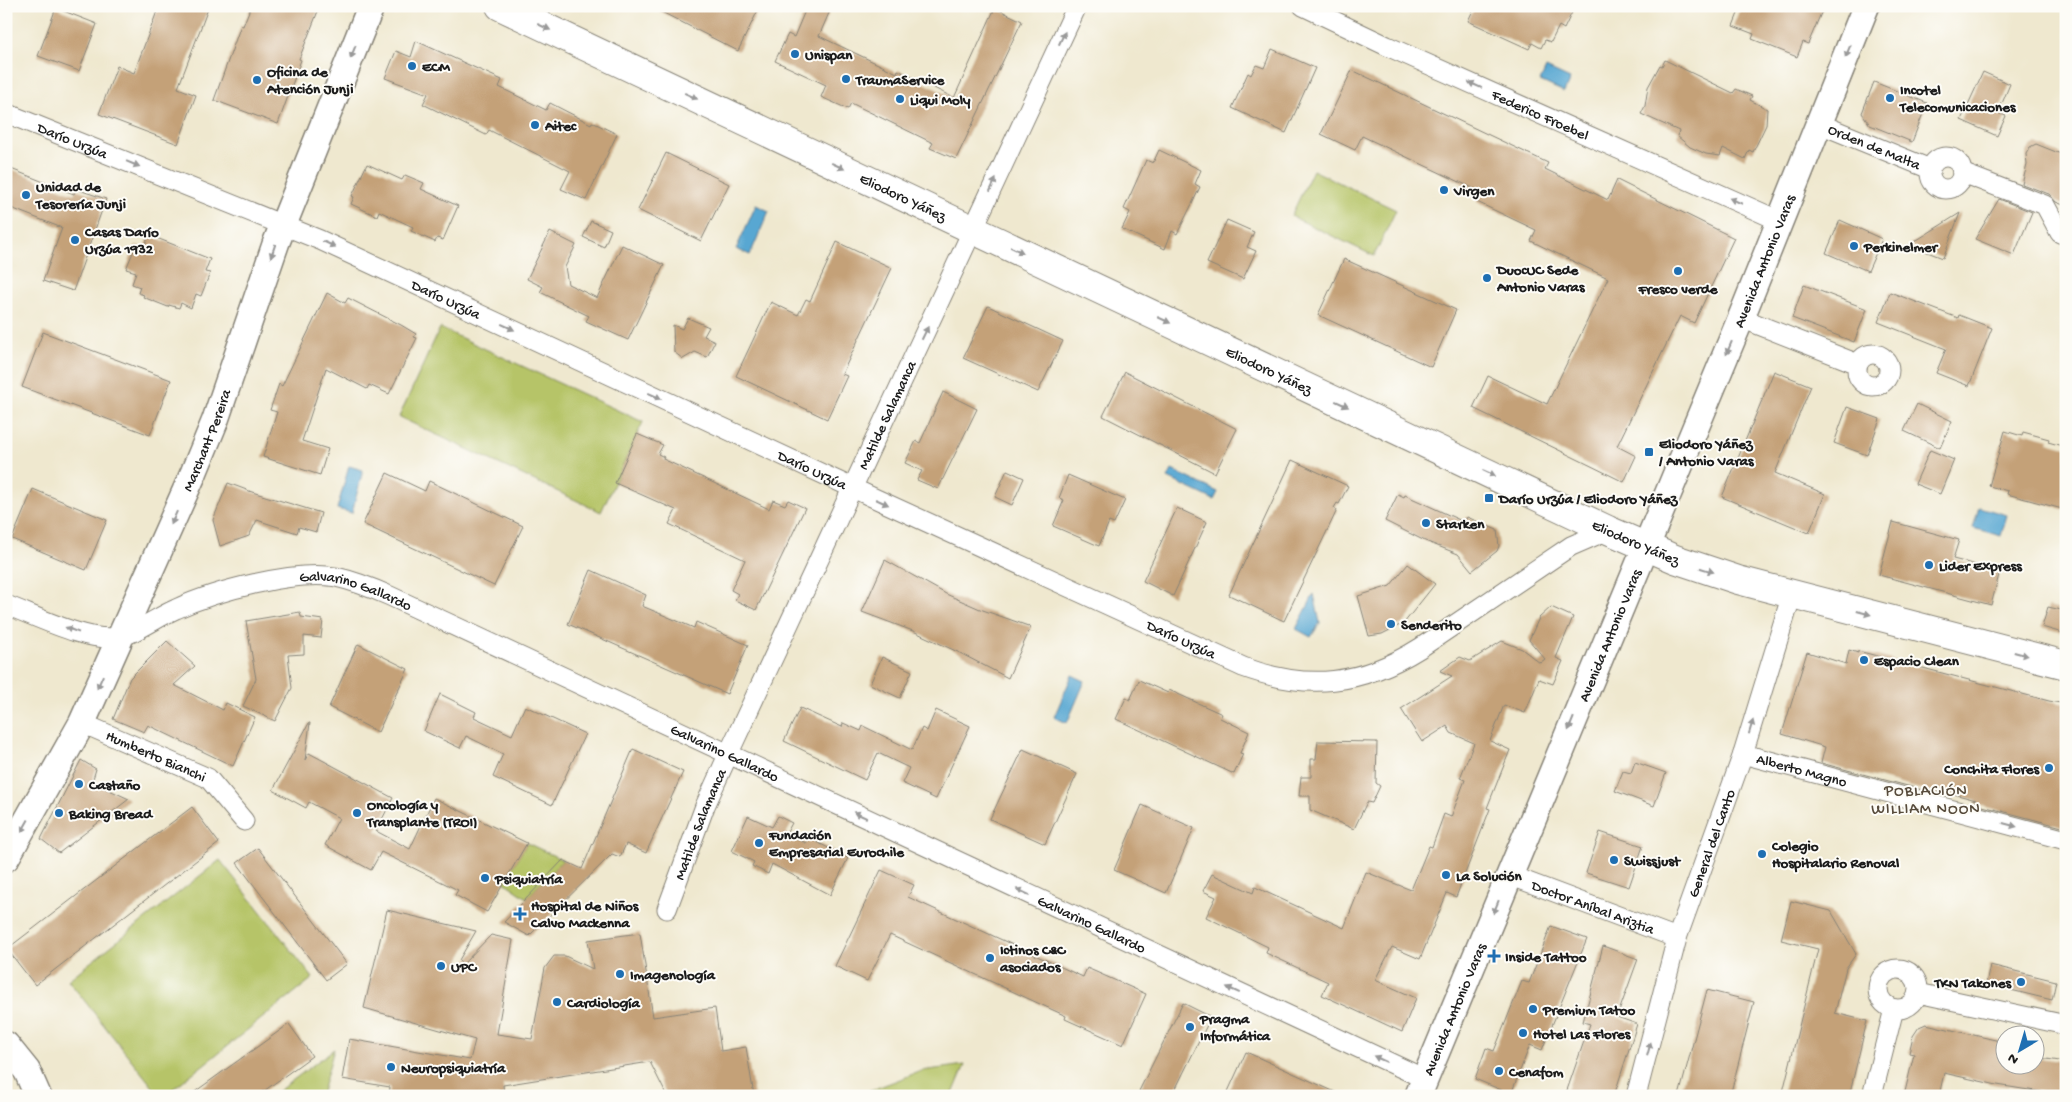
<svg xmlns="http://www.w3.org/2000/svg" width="2072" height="1102" viewBox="0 0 2072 1102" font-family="'Gochi Hand',sans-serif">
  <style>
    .green { fill: #b6c467; stroke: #697042 }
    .water { fill: #58a7d2; stroke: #3a6277 }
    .building { fill: #c4a178 }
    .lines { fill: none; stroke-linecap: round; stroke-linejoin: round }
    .street-casing { stroke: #868276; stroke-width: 21 }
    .secondary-casing { stroke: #868276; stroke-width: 29 }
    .primary-casing { stroke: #868276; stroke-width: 30 }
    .street { stroke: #fff; stroke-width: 19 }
    .secondary { stroke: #fff; stroke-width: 26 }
    .primary { stroke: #fff; stroke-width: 28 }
    .oneway { fill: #999 }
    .poi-dot { fill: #1f6fb2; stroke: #fdfcf7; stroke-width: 2 }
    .labels { text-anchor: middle; stroke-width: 4; stroke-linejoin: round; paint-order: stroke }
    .poi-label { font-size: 15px; font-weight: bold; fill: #1c1c1c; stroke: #fdfcf7; text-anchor: start }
    .street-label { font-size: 15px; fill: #1c1c1c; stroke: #fdfcf7 }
    .neighbourhood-label { font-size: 16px; letter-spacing: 1px; fill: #574b3c; stroke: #fdfcf7 }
  </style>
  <rect width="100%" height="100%" fill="#fdfcf7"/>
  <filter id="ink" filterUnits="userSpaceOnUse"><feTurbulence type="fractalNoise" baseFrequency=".02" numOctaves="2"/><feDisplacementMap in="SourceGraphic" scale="10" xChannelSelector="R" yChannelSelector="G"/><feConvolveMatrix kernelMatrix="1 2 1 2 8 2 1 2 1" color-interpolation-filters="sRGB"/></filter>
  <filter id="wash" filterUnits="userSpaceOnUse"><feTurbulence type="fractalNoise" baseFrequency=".0096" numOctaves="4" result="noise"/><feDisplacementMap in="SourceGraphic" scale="20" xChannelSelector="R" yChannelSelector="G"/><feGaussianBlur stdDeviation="1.12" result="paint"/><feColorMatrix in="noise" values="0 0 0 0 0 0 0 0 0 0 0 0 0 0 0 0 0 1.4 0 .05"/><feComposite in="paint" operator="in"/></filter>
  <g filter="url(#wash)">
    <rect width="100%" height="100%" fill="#efe8cf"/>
    <path class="green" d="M1313,170L1396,210L1374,256L1291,216Z
      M440,328L643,422L601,512L399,417Z
      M527,843L563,860L527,898L504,882Z
      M220,860L313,978L164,1096H160L68,980Z
      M334,1049L321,1096H272Z
      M965,1065L952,1096H856L921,1071Z"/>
    <path class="water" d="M1546,68L1570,79L1564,92L1540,81Z
      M756,205L769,211L750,255L736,249Z
      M349,466L363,470L352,513L337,509Z
      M1172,470L1218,492L1214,500L1168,478Z
      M1979,507L2007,515L2001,536L1973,528Z
      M1314,594L1320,623L1311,637L1296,629Z
      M1072,675L1085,681L1067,723L1054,717Z"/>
    <g id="blocks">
      <path class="building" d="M159,6H209L178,88L196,95L178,144L99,114L117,66L134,73Z
        M251,6H320L299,59L301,60L278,124L214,100L237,36L241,25L243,26Z
        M650,6H760L738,51Z
        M807,6H832L819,36L897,73L898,70L954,98L995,8L1022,21L956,159L930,148L933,143L851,103L848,109L821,97L826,85L775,61L788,34L794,37Z
        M1475,6H1575L1564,29L1559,26L1551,42L1545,40L1541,48L1532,43L1529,49L1468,21Z
        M1741,6H1824L1808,44L1803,42L1797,57L1752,39L1754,34L1733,26Z
        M56,8L97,24L79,71L38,56Z
        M416,41L502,80L499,87L546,110L550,103L591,124L592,122L617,134L586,200L561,189L570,171L489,130L486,135L423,104L428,94L385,78L396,51L411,57Z
        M1272,49L1315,68L1286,133L1232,108L1248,73L1251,75L1256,65L1264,68Z
        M1665,60L1733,93L1736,89L1752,96L1750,100L1767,109L1766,125L1753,152L1749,150L1745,159L1723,148L1720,156L1706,154L1690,147L1677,136L1679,131L1641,114L1645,106L1648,87L1660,65L1662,66Z
        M1352,70L1548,163L1545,169L1608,200L1617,180L1734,238L1694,323L1680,316L1617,446L1636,456L1624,482L1473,408L1488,376L1547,404L1608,278L1531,241L1536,230L1477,202L1481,192L1362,136L1355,150L1321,134Z
        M1983,72L2010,84L1998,113L2006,116L1997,136L1961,120Z
        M1874,82L1927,103L1912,142L1870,125L1862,113Z
        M2036,144L2061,154L2066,161V206L2056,202L2049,194L2022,184L2027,165L2026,154L2030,147Z
        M1159,150L1201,170L1195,184L1200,187L1192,204L1177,234L1172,231L1165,249L1122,229L1130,212L1124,209L1146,160L1153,163Z
        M666,153L729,184L701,241L638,210Z
        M367,164L402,180L405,175L424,183L421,189L458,206L443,240L437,238L435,242L411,231L413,227L379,211L377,216L351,204L354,197L352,196Z
        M6,167L74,194L76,189L106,199L73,291L43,281L62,228L6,206Z
        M1999,199L2032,212L2014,255L1975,239Z
        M1960,213L1943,258L1909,245Z
        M1227,220L1254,232L1247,247L1256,251L1243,279L1207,263Z
        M1840,220L1882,239L1868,271L1826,253Z
        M591,221L611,230L604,247L583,237Z
        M550,232L576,245L565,267L568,284L597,298L622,245L664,265L628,340L586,321L589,316L540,292L543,287L527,279Z
        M149,235L210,259L205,272L210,273L201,296L196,294L191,308L181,303L179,308L169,305L168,307L143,297L144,295L138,293L140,287L132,284L136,272L126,269L136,245L144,248Z
        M837,242L892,268L842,374L847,376L827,419L736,376L771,302L798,315L806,299L810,301Z
        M1344,259L1456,310L1431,367L1318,315Z
        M1804,285L1867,309L1854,342L1792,318Z
        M1890,292L1958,318L1959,315L1992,328L1969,386L1936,373L1946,349L1878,322Z
        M327,293L345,303L348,298L401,325L416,334L414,337L417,338L389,394L369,385L367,389L326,368L302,441L328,449L320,475L263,457L277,412L270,410L279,384L282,386Z
        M988,306L1063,341L1038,392L963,358Z
        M688,318L709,327L704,336L715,341L707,357L695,352L683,359L674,352L673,325L682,329Z
        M43,332L171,380L150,435L22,387Z
        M1774,371L1811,386L1775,473L1825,494L1809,533L1722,497Z
        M1125,372L1237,429L1215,473L1103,416Z
        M943,392L977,409L938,489L917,480L922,471L905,463L916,441L920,443Z
        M1917,404L1952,421L1940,448L1904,431Z
        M1847,407L1880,419L1867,455L1834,443Z
        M2005,431L2022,436L2023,432L2049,439L2048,442L2066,447V510L2007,494L2008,491L1989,486Z
        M637,434L663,445L658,454L664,457L663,459L769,509L773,500L785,505L788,500L805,508L756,610L735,600L738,594L731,590L745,560L669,524L676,510L615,483Z
        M1930,450L1954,460L1940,494L1915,484Z
        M1292,460L1348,486L1339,504L1337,503L1334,508L1337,510L1284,621L1229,595Z
        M1007,470L1024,478L1012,505L995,497Z
        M387,473L425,491L429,481L523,526L494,586L363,524Z
        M1068,475L1125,500L1114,524L1109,522L1099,546L1053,526L1064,500L1059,498Z
        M228,483L252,492L321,513L316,532L299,527L297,533L257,520L249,536L220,546L213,520Z
        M33,489L107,520L86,570L12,539Z
        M1398,494L1404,497L1405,495L1464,522L1467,517L1497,530L1499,546L1497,551L1472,571L1458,554L1425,541L1385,521Z
        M1177,508L1207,522L1173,596L1143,581Z
        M1893,522L1959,540L1953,559L2000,571L1991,605L1879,575Z
        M885,560L946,594L980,609L1031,627L1008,678L960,653L913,631L862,612Z
        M1408,564L1435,584L1404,623L1382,634L1369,636L1358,596L1390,586Z
        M591,570L646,595L642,606L694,628L696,622L748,645L727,694L568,624Z
        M1551,607L1573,617L1556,658L1563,661L1553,684L1539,679L1525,713L1504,705L1490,741L1510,750L1487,808L1490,809L1456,897L1447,893L1420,959L1392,947L1375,980L1416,998L1402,1032L1322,995L1328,982L1266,953L1268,947L1206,917L1216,897L1203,891L1212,874L1253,893L1255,887L1344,928L1366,872L1411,890L1429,846L1432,847L1444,814L1451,817L1465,780L1460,778L1474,743L1451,733L1447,726L1422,742L1401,709L1452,676L1440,671L1460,657L1470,661L1502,641L1522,649L1540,663L1545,659L1529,640L1539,618Z
        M2048,607L2066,611V634L2042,627Z
        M300,612L301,617L323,620L321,638L304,636V654L288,655L292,688L275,721L243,706L256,679L246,621Z
        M167,641L195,666L174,685L223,710L226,703L255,717L233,766L148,725L144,732L113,719L130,678Z
        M358,644L408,669L378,732L329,707Z
        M1849,650L1858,653V651L2049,701L2066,704V828L1975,804L1976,800L1939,790L1938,794L1821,763L1825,747L1782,734L1807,652L1846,664Z
        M882,657L912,671L900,698L870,684Z
        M1139,680L1168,693L1169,690L1222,714L1220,718L1249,732L1240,753L1243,754L1234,774L1116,719L1126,698L1130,700Z
        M440,694L476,712L474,717L512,735L525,706L585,734L552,805L493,777L503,754L466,736L460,748L424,731Z
        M800,708L842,727L843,723L861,731L863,726L912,750L922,728L927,731L936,710L970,726L936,799L902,783L909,768L878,753L865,780L784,741Z
        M309,723H310L305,760L309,753L393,798L376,831L410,849L434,798L527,843L487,912L455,895L458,890L381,852L371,870L325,845L339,818L309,802L306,808L273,790Z
        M1318,741L1377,742L1376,783L1380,786L1372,803L1367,802L1354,829L1310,810V796H1299L1301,777H1311V759H1316Z
        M633,749L683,772L646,853L626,844L620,857L612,854L529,936L504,922L563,860L582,869Z
        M1023,749L1077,774L1045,844L990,819Z
        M81,760L96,769L92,782L129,799L59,853L41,839Z
        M1635,762L1666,773L1654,806L1615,791L1623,771L1631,773Z
        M1142,805L1194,828L1166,893L1114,870Z
        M192,807L219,843L35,985L7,949Z
        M748,816L772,827L778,816L792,823L786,834L806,843L809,838L848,858L830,895L772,864L768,874L752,866L754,862L732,851Z
        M1600,832L1643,846L1629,887L1586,873Z
        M258,848L347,964L326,980L237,863Z
        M881,870L914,885L908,897L1083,977L1087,968L1146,994L1123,1045L1065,1019L1066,1016L890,935L867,981L835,966Z
        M1791,901L1831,911L1856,954L1846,968L1835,1013L1867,1021L1849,1096H1782L1818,949L1781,940Z
        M387,910L476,931L459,960L463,964L491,935L513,940L497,1034L532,1039L545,968L554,956H565L593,969L588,940L640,933L653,1017L715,1008L721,1051L746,1047L754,1096H667L650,1062L503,1085L504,1096H389L390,1087L342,1079L349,1039L470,1060L475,1040L364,1008Z
        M1551,926L1587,939L1542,1050L1530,1045L1511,1094L1475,1079L1486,1048L1494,1051L1522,981L1529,983Z
        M1603,946L1638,959L1617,1017L1637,1024L1614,1096H1565L1590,1024L1583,1022Z
        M1990,965L2056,981L2052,1000L1986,984Z
        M1707,990L1754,1002L1730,1096H1679Z
        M1183,1003L1211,1017L1172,1096H1149L1139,1091Z
        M289,1024L312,1056L257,1096H189Z
        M1926,1024L2004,1042V1064H2034V1057L2066,1062L2061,1095L1997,1085L1944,1073L1939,1096H1904L1914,1054L1909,1053L1913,1036L1919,1027Z
        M1246,1052L1344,1096H1226Z"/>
    </g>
  </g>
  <g filter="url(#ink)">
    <use href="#blocks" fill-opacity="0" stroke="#868276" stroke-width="1"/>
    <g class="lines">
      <g class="street-casing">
        <g id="street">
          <path id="s1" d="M1303,6L1387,46L1780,221"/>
          <path id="s2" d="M6,113L320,240L872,497L1243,667C1308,691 1361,685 1420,648L1571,546L1608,530"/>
          <path id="s3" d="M1820,124L1930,169"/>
          <circle cx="1946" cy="173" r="16"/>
          <path d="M1962,173L2045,205L2060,233L2066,235"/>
          <path d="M1741,318L1858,364"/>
          <circle cx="1873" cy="370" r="16"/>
          <path id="s4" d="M6,605C36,616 88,643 118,637C133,635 161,615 176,609C215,591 294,570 336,577C354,581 372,588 390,596L1425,1079"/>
          <path id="s5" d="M82,723L208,778L244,821"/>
          <path id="s6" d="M1743,754L2066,840"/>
          <path id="s7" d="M1509,875L1677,938"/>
          <path id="s8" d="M667,909L705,806L733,744L1077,6"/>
          <circle cx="1898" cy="989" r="20"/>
          <path d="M1918,993L2066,1025"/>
          <path id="s9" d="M1636,1096L1677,938L1743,754L1792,594"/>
          <path d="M1872,1096L1894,1009"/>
        </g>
      </g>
      <g class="secondary-casing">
        <g id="secondary">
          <path id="s10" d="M6,858L82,723L194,472L215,421L276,243L371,6"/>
          <path d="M6,1045L27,1071L38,1096"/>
          <path id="s11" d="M1418,1096L1741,318L1866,6"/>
        </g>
      </g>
      <g class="primary-casing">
        <g id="primary">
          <path id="s12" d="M500,6L1608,530L1675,559L1738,580L2066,665"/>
        </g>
      </g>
      <use href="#street" class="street"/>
      <use href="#secondary" class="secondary"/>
      <use href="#primary" class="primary"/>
    </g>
    <defs><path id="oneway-solid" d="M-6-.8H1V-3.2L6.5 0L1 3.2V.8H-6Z" transform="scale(1.25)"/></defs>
    <g class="oneway">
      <use href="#oneway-solid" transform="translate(544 27) rotate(25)"/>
      <use href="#oneway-solid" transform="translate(1062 38) rotate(-65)"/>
      <use href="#oneway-solid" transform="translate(1848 51) rotate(112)"/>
      <use href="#oneway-solid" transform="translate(353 52) rotate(112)"/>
      <use href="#oneway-solid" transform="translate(1475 85) rotate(-156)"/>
      <use href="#oneway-solid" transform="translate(691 96) rotate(25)"/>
      <use href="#oneway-solid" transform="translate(133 164) rotate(22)"/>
      <use href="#oneway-solid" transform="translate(838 166) rotate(25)"/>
      <use href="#oneway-solid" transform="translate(993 185) rotate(-65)"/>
      <use href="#oneway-solid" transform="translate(1736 201) rotate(-156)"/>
      <use href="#oneway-solid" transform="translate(329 244) rotate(25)"/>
      <use href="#oneway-solid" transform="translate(1017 250) rotate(25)"/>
      <use href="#oneway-solid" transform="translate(273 251) rotate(109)"/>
      <use href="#oneway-solid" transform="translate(1164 320) rotate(25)"/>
      <use href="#oneway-solid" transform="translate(508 327) rotate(25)"/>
      <use href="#oneway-solid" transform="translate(925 333) rotate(-64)"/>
      <use href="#oneway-solid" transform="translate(1729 348) rotate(113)"/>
      <use href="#oneway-solid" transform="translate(655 396) rotate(25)"/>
      <use href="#oneway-solid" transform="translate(1342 404) rotate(25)"/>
      <use href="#oneway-solid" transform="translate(1489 473) rotate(25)"/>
      <use href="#oneway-solid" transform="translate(882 502) rotate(24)"/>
      <use href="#oneway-solid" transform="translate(174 518) rotate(114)"/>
      <use href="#oneway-solid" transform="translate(1707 570) rotate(18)"/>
      <use href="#oneway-solid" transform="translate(1864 613) rotate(15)"/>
      <use href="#oneway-solid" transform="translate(72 630) rotate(-159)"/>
      <use href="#oneway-solid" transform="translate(2021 654) rotate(15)"/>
      <use href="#oneway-solid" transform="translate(100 682) rotate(114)"/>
      <use href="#oneway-solid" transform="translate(1571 724) rotate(112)"/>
      <use href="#oneway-solid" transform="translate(1751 727) rotate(-73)"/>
      <use href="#oneway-solid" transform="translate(860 815) rotate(-155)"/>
      <use href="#oneway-solid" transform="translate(2010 825) rotate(15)"/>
      <use href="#oneway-solid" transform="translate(25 826) rotate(119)"/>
      <use href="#oneway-solid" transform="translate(1023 892) rotate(-155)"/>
      <use href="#oneway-solid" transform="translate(1496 907) rotate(112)"/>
      <use href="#oneway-solid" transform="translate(1233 990) rotate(-155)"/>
      <use href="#oneway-solid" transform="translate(1649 1049) rotate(-75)"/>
      <use href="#oneway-solid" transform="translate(1380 1059) rotate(-155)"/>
    </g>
  </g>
  <g class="poi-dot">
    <circle cx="795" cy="54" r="5"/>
    <circle cx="412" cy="66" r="5"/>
    <circle cx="846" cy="79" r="5"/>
    <circle cx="257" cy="80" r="5"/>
    <circle cx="1890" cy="98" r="5"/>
    <circle cx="900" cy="99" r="5"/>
    <circle cx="535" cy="125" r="5"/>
    <circle cx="1444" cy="190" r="5"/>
    <circle cx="26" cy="195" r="5"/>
    <circle cx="75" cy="240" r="5"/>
    <circle cx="1854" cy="246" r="5"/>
    <circle cx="1678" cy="271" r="5"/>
    <circle cx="1487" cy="278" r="5"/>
    <rect x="1644" y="447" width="10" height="10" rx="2.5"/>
    <rect x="1484" y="493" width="10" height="10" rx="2.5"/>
    <circle cx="1426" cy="523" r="5"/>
    <circle cx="1929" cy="565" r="5"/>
    <circle cx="1391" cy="624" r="5"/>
    <circle cx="1864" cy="660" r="5"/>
    <circle cx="2049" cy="768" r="5"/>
    <circle cx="79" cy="784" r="5"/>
    <circle cx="59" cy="813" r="5"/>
    <circle cx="357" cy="813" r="5"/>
    <circle cx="759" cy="843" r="5"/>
    <circle cx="1762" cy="854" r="5"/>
    <circle cx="1614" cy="860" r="5"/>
    <circle cx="1446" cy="875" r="5"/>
    <circle cx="485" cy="878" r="5"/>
    <path d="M517.5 906.5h5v5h5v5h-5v5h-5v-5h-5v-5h5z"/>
    <path d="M1491.5 948.5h5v5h5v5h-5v5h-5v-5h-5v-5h5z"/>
    <circle cx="990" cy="958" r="5"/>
    <circle cx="441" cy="966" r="5"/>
    <circle cx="620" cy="974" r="5"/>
    <circle cx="2021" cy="982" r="5"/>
    <circle cx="557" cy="1002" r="5"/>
    <circle cx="1533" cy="1009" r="5"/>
    <circle cx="1190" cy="1027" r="5"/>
    <circle cx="1523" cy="1033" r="5"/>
    <circle cx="391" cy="1067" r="5"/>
    <circle cx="1499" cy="1071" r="5"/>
  </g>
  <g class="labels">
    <g class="poi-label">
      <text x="805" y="59">Unispan</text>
      <text x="422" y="71">ECM</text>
      <text x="267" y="76">Oficina de<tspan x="267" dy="17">Atención Junji</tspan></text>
      <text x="856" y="84">TraumaService</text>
      <text x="1900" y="94">Incotel<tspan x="1900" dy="17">Telecomunicaciones</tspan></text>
      <text x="910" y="104">Liqui Moly</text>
      <text x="545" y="130">Aitec</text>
      <text x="36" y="191">Unidad de<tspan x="36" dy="17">Tesorería Junji</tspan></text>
      <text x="1454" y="195">Virgen</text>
      <text x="85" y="236">Casas Darío<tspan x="85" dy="17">Urzúa 1932</tspan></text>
      <text x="1864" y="251">Perkinelmer</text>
      <text x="1497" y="274">DuocUC Sede<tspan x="1497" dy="17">Antonio Varas</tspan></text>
      <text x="1678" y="293" text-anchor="middle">Fresco verde</text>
      <text x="1659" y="448">Eliodoro Yáñez<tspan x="1659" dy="17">/ Antonio Varas</tspan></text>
      <text x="1499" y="503">Darío Urzúa / Eliodoro Yáñez</text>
      <text x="1436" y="528">Starken</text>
      <text x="1939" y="570">Lider Express</text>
      <text x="1401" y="629">Senderito</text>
      <text x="1874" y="665">Espacio Clean</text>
      <text x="2039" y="773" text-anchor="end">Conchita Flores</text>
      <text x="89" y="789">Castaño</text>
      <text x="367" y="809">Oncología y<tspan x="367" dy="17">Transplante (TROI)</tspan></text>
      <text x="69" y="818">Baking Bread</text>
      <text x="769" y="839">Fundación<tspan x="769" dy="17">Empresarial Eurochile</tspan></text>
      <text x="1772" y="850">Colegio<tspan x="1772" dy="17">Hospitalario Renoval</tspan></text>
      <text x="1624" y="865">Swissjust</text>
      <text x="1456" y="880">La Solución</text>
      <text x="495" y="883">Psiquiatría</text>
      <text x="531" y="910">Hospital de Niños<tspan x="531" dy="17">Calvo Mackenna</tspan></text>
      <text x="1000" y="954">Ictinos C&amp;C<tspan x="1000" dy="17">asociados</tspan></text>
      <text x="1505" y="961">Inside Tattoo</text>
      <text x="451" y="971">UPC</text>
      <text x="630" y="979">Imagenología</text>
      <text x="2011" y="987" text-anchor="end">TKN Takones</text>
      <text x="567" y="1007">Cardiología</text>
      <text x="1543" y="1014">Premium Tatoo</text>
      <text x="1200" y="1023">Pragma<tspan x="1200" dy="17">Informática</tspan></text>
      <text x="1533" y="1038">Hotel Las Flores</text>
      <text x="401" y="1072">Neuropsiquiatría</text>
      <text x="1509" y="1076">Cenafom</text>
    </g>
    <g class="street-label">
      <text dy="5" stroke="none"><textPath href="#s1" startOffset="261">Federico Froebel</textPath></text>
      <text dy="5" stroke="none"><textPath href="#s2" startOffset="72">Darío Urzúa</textPath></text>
      <text dy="5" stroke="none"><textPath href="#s3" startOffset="59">Orden de Malta</textPath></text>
      <text dy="5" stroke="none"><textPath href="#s12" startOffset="446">Eliodoro Yáñez</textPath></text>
      <text dy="5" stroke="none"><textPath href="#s11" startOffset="904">Avenida Antonio Varas</textPath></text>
      <text dy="5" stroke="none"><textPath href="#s2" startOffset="478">Darío Urzúa</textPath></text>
      <text dy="5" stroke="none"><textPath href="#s12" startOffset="851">Eliodoro Yáñez</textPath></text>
      <text dy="5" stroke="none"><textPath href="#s8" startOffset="541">Matilde Salamanca</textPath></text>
      <text dy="5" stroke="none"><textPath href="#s10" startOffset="464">Marchant Pereira</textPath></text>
      <text dy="5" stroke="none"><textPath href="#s2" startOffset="882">Darío Urzúa</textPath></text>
      <text dy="5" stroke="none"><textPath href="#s12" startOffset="1256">Eliodoro Yáñez</textPath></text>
      <text dy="5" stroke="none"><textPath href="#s4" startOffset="369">Galvarino Gallardo</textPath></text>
      <text dy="5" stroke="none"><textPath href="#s11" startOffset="499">Avenida Antonio Varas</textPath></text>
      <text dy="5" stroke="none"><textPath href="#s2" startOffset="1288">Darío Urzúa</textPath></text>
      <text dy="5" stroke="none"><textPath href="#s4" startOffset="774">Galvarino Gallardo</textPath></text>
      <text dy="5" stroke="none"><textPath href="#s5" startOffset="81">Humberto Bianchi</textPath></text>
      <text dy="5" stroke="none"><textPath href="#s6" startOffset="61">Alberto Magno</textPath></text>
      <text dy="5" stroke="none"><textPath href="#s8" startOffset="91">Matilde Salamanca</textPath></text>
      <text dy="5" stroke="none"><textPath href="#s9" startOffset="264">General del Canto</textPath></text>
      <text dy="5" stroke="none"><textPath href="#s7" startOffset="90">Doctor Aníbal Ariztia</textPath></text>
      <text dy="5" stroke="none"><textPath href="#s4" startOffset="1179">Galvarino Gallardo</textPath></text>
      <text dy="5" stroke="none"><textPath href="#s11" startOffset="94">Avenida Antonio Varas</textPath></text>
    </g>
    <g class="neighbourhood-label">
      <text x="1926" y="795">POBLACIÓN<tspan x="1926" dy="18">WILLIAM NOON</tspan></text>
    </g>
  </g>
  <rect width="2072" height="1102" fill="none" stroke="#fdfcf7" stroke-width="25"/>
  <g transform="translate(2020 1050) rotate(218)"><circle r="24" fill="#fdfcf7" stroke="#a3a29f"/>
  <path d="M0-4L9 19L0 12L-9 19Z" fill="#1f6fb2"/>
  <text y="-8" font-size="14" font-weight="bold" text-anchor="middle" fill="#1c1c1c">N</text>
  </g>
</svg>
